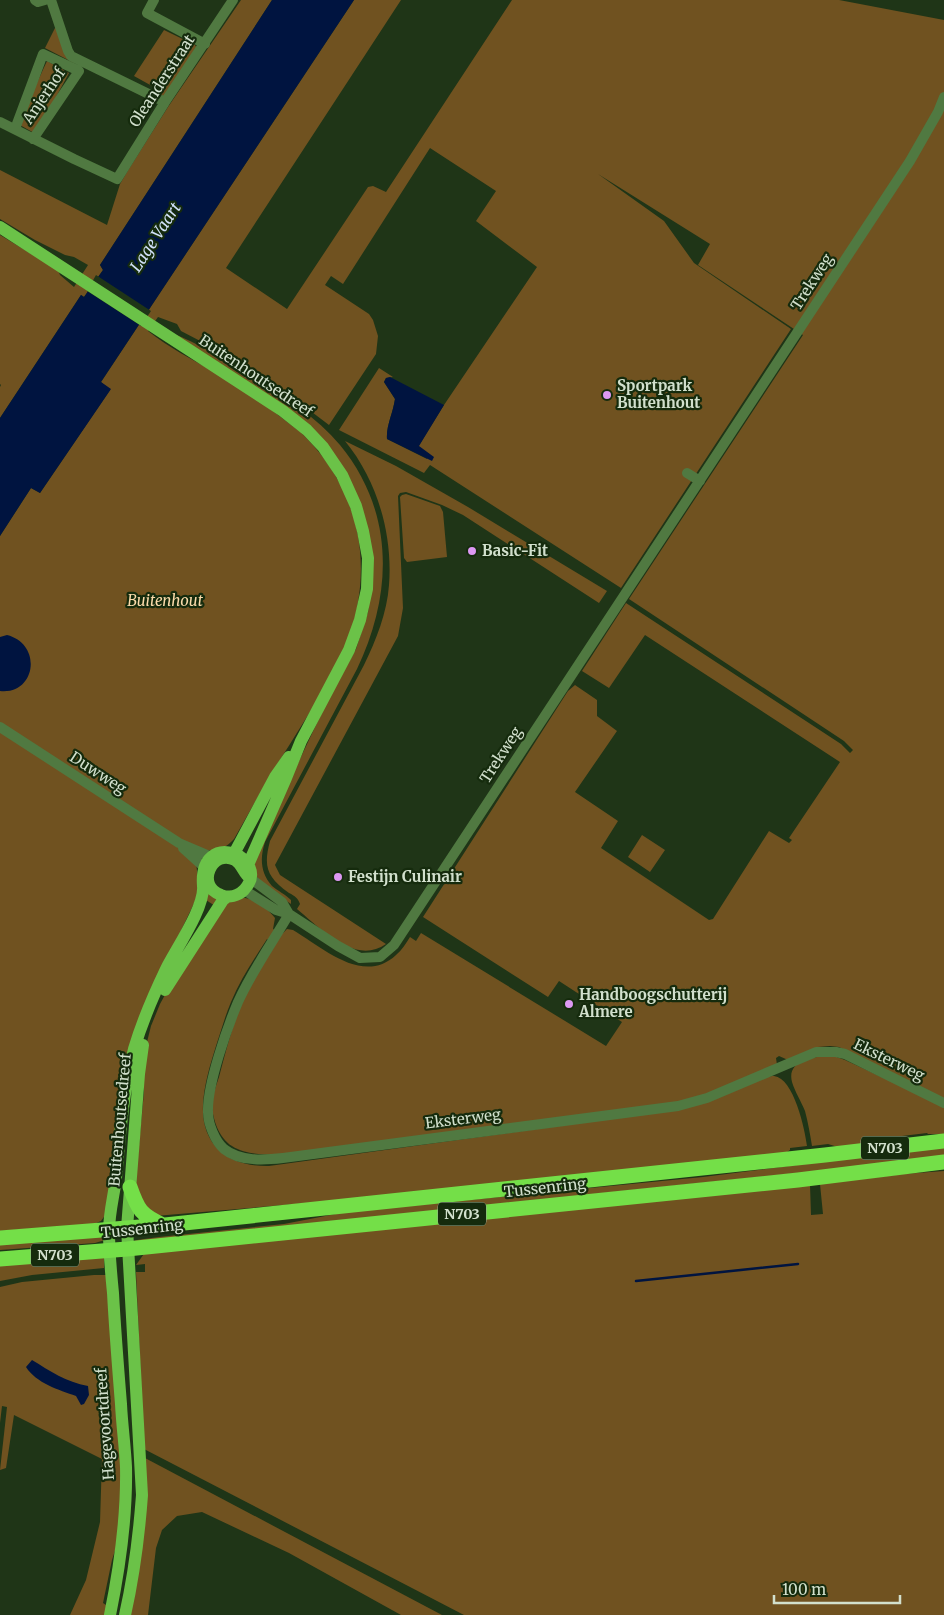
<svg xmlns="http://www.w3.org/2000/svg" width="944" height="1615" viewBox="0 0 944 1615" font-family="Merriweather,serif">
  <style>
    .green { fill: #705220; fill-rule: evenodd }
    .water { fill: #001440 }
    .pier { fill: #1f3517 }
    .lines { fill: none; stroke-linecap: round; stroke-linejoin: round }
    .stream { stroke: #001440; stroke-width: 2.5 }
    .minor { stroke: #507941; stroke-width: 10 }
    .major { stroke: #6bc248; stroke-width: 12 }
    .highway { stroke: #74df48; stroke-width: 15 }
    .poi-dot { fill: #dd98f3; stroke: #152b0d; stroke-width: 2 }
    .labels { text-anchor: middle; stroke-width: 4.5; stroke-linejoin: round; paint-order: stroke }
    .shield { fill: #152b0d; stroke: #99aa93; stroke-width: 1 }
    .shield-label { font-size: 14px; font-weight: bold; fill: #d2e0cd }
    .street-label { font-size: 15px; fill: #d2e0cd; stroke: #152b0d }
    .poi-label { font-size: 15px; font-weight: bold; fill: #d2e0cd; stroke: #152b0d; text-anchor: start }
    .park-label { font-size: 15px; font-style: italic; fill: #fbdbab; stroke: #152b0d }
    .water-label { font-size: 16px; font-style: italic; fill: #d1e0f8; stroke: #152b0d }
  </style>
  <rect width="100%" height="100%" fill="#1f3517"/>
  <path class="green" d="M241,0H272L100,265L103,270L84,297L81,295L0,418V387L1,385L0,384V235L58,270L60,275L74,287L88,265L74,257L65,255L35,240L0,219V170L107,225L120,184L127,172L168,107Z
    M354,0H401L226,268L287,309L368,187L373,186L386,192L512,0H839L944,20V1099L839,1047L830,1046L818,1047L788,1060L779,1056L776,1058L777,1065L709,1095L672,1103L280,1155C263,1154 246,1155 232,1146C219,1138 213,1120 212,1106C212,1097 216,1086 219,1077C227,1047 234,1017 248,990C256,974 266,960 275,945L267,939C254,959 240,980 231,1002C225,1016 221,1031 216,1046C210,1065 204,1085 203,1105C201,1147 231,1167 269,1166L667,1111C687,1108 705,1103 723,1095C736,1090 760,1075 774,1076C794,1078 805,1130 807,1146L790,1148V1150L781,1156L499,1188L354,1203H308L155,1216L146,1212L140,1206L135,1187L144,1092V1054L151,1026L160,1004L178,971L220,909L198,895L175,943L133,1040L118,1102L109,1205L106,1214L101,1221L94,1224L0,1231V536L31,488L40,493L110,390L101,382ZM430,148L496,191L476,221L537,267L444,405L418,447L429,454L427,459L387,439C386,426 393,413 395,399L384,382L386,378L393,377L379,368L339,430L424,473L430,465L621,588L791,329L694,263L664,221L598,174L710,244L698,265L803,335L629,599L844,741L853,750L850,753L841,744L626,603L582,671L609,688L645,635L840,762L789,838L792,840L789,843L769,831L713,919L709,920L601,848L618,821L575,792L617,731L597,716V700L575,685L568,691L423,917L548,997L559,981L622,1022L606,1046L421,933L416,941L410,937C406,943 402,950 396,955C363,986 322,947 293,930L287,929L282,934L273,929L275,918C263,903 245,891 227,902L199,886L196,863L202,850C216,852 225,849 234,839C252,807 270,775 290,744C311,710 334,676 349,639C355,622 358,605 360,587C366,523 341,468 294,426C282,415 267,407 254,398C241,389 229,380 216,373C192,359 169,348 148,331L158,317L177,324L181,331L206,344L270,383L300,403L329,425L376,354L378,336L373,320L369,314L325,285L331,276L343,284Z
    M56,26L74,63L45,48Z
    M164,30L195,45L198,50L167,96H158L161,91L134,76Z
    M47,61L69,73L36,134L18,124Z
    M171,333C199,343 225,361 250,376C282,396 316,416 340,445C395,512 393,594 357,669L265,842C260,857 260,873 272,886C278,891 285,894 291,900V904L266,888L255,875L254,856L326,704L356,649L368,612L373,574L338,461Z
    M345,441L396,466L468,507L607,591L599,603L463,515L442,505L406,492L400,493L398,496L403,608L398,636L275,865L280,875L386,944C355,966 320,928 297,909L300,904C298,898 295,896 289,893C267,877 263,867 270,841L364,665C376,640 387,613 389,585C393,534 377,480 345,441Z
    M406,494L440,506L443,512L447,557L407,562L404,558L400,497L402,495Z
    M642,835L665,850L650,872L628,857Z
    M831,1055L845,1060L944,1106V1134H928L927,1133L877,1139L873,1142L841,1148L828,1144L812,1146C810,1134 808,1122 805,1111C801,1101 795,1092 792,1082C786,1059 816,1057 831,1055Z
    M944,1146V1158L130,1242L137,1240L159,1237L284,1224L346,1212L703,1177Z
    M944,1171V1615H464L144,1449L136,1272H145V1264L136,1265L146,1251L810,1185L811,1215L823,1214L820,1184L903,1174Z
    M103,1235L105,1240L95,1243L0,1250V1244Z
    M104,1257V1268L32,1275L0,1281V1265Z
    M94,1275H106L123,1458L120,1535L112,1560L103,1603L106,1605L107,1615H70L86,1580L100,1522L102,1459L14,1415L6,1468L0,1470L7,1407L2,1406L0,1423V1287L22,1282Z
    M145,1458L442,1615H401L289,1553L202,1512L177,1516L162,1530L156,1548L148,1615H129Z"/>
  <path class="water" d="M272,0H354L101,382L111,389L40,493L31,488L0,536V418L81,295L84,297L103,270L100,265Z
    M390,377L444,405L419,446L434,457L432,461L387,439C386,426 393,413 395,399L384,382L386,378Z
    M7,635C43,644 36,695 0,691V637Z
    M32,1360C50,1371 66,1382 88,1386L89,1395L84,1404L81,1405L76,1396C59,1390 36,1383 26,1367Z"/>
  <path class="pier" d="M96,275L151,311L141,326L87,291Z"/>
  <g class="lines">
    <path class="stream" d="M636,1281L798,1264"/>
    <path class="minor" d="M35,0L38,2L45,0
      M51,0L68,51L71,56L165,102
      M154,0L147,13L205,44
      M0,122L74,159L117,179L165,102L233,0
      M15,129L43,54L79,71L33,139
      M687,473L700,481
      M0,727L179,843L212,857
      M183,848L204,867
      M250,878L282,902L289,914
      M244,890L276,910L289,914L338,946L360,958L380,957L394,945L910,161L938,112L944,97
      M289,914C272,943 252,971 238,1002C227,1028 207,1085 208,1112C208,1124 215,1141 224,1149C240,1162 265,1160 283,1158L678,1106L707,1098L816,1052H836L845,1054L944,1103"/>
    <path class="major" d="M0,227L283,411L307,430L323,447L342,475L356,506L363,531L368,558L367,589L360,620L349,650L301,741L286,778L248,865
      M229,857L236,850L275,777L289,757
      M165,990L223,900L227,897
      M110,1615C120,1566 127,1517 126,1467C125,1446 122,1425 121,1404C118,1367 115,1330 113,1293C111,1273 109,1251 109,1231C109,1213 114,1195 116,1178C120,1135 123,1091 134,1049C142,1022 154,994 166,969C176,949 205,907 203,886C198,826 274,858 244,890C238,896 229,898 221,895C195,886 212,848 235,860C242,864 243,873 250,878
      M125,1615C134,1575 139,1536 142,1495L127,1228L139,1074L143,1045"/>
    <path class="highway" d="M130,1187C138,1210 141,1215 163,1225
      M0,1238L165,1225L825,1155L944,1141
      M0,1259L127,1249L798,1180L944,1162"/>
  </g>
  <g class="poi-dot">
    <circle cx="607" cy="395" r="5"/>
    <circle cx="472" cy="551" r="5"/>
    <circle cx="338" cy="877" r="5"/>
    <circle cx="569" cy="1004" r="5"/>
  </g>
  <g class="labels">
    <g class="shield">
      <rect x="861" y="1136.5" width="48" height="23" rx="4"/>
      <rect x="438" y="1202.5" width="48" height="23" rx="4"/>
      <rect x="31" y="1243.5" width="48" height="23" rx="4"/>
    </g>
    <g class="shield-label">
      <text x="885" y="1153">N703</text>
      <text x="462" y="1219">N703</text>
      <text x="55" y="1260">N703</text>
    </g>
    <g class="street-label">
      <text transform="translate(162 81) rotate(-57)" y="5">Oleanderstraat</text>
      <text transform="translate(44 96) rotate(-56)" y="5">Anjerhof</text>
      <text transform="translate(812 282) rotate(-57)" y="5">Trekweg</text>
      <text transform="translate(256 376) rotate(34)" y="5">Buitenhoutsedreef</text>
      <text transform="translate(501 755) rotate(-57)" y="5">Trekweg</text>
      <text transform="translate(98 773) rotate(33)" y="5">Duwweg</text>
      <text transform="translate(889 1060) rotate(26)" y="5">Eksterweg</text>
      <text transform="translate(463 1119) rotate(-7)" y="5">Eksterweg</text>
      <text transform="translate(120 1120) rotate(-85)" y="5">Buitenhoutsedreef</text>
      <text transform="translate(545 1188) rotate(-6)" y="5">Tussenring</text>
      <text transform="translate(142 1229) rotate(-6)" y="5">Tussenring</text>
      <text transform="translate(105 1424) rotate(-94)" y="5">Hagevoortdreef</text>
    </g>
    <g class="poi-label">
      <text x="617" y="391">Sportpark<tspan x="617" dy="17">Buitenhout</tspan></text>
      <text x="482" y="556">Basic-Fit</text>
      <text x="348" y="882">Festijn Culinair</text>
      <text x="579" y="1000">Handboogschutterij<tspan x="579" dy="17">Almere</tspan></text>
    </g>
    <g class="park-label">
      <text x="165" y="606">Buitenhout</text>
    </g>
    <g class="water-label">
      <text transform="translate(155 237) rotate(-57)" y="6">Lage Vaart</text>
    </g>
  </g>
  <path d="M774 1595v8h126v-8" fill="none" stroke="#d2e0cd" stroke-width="2.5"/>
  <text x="782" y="1595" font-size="15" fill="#d2e0cd" stroke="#152b0d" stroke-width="4" paint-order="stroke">100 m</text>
</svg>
